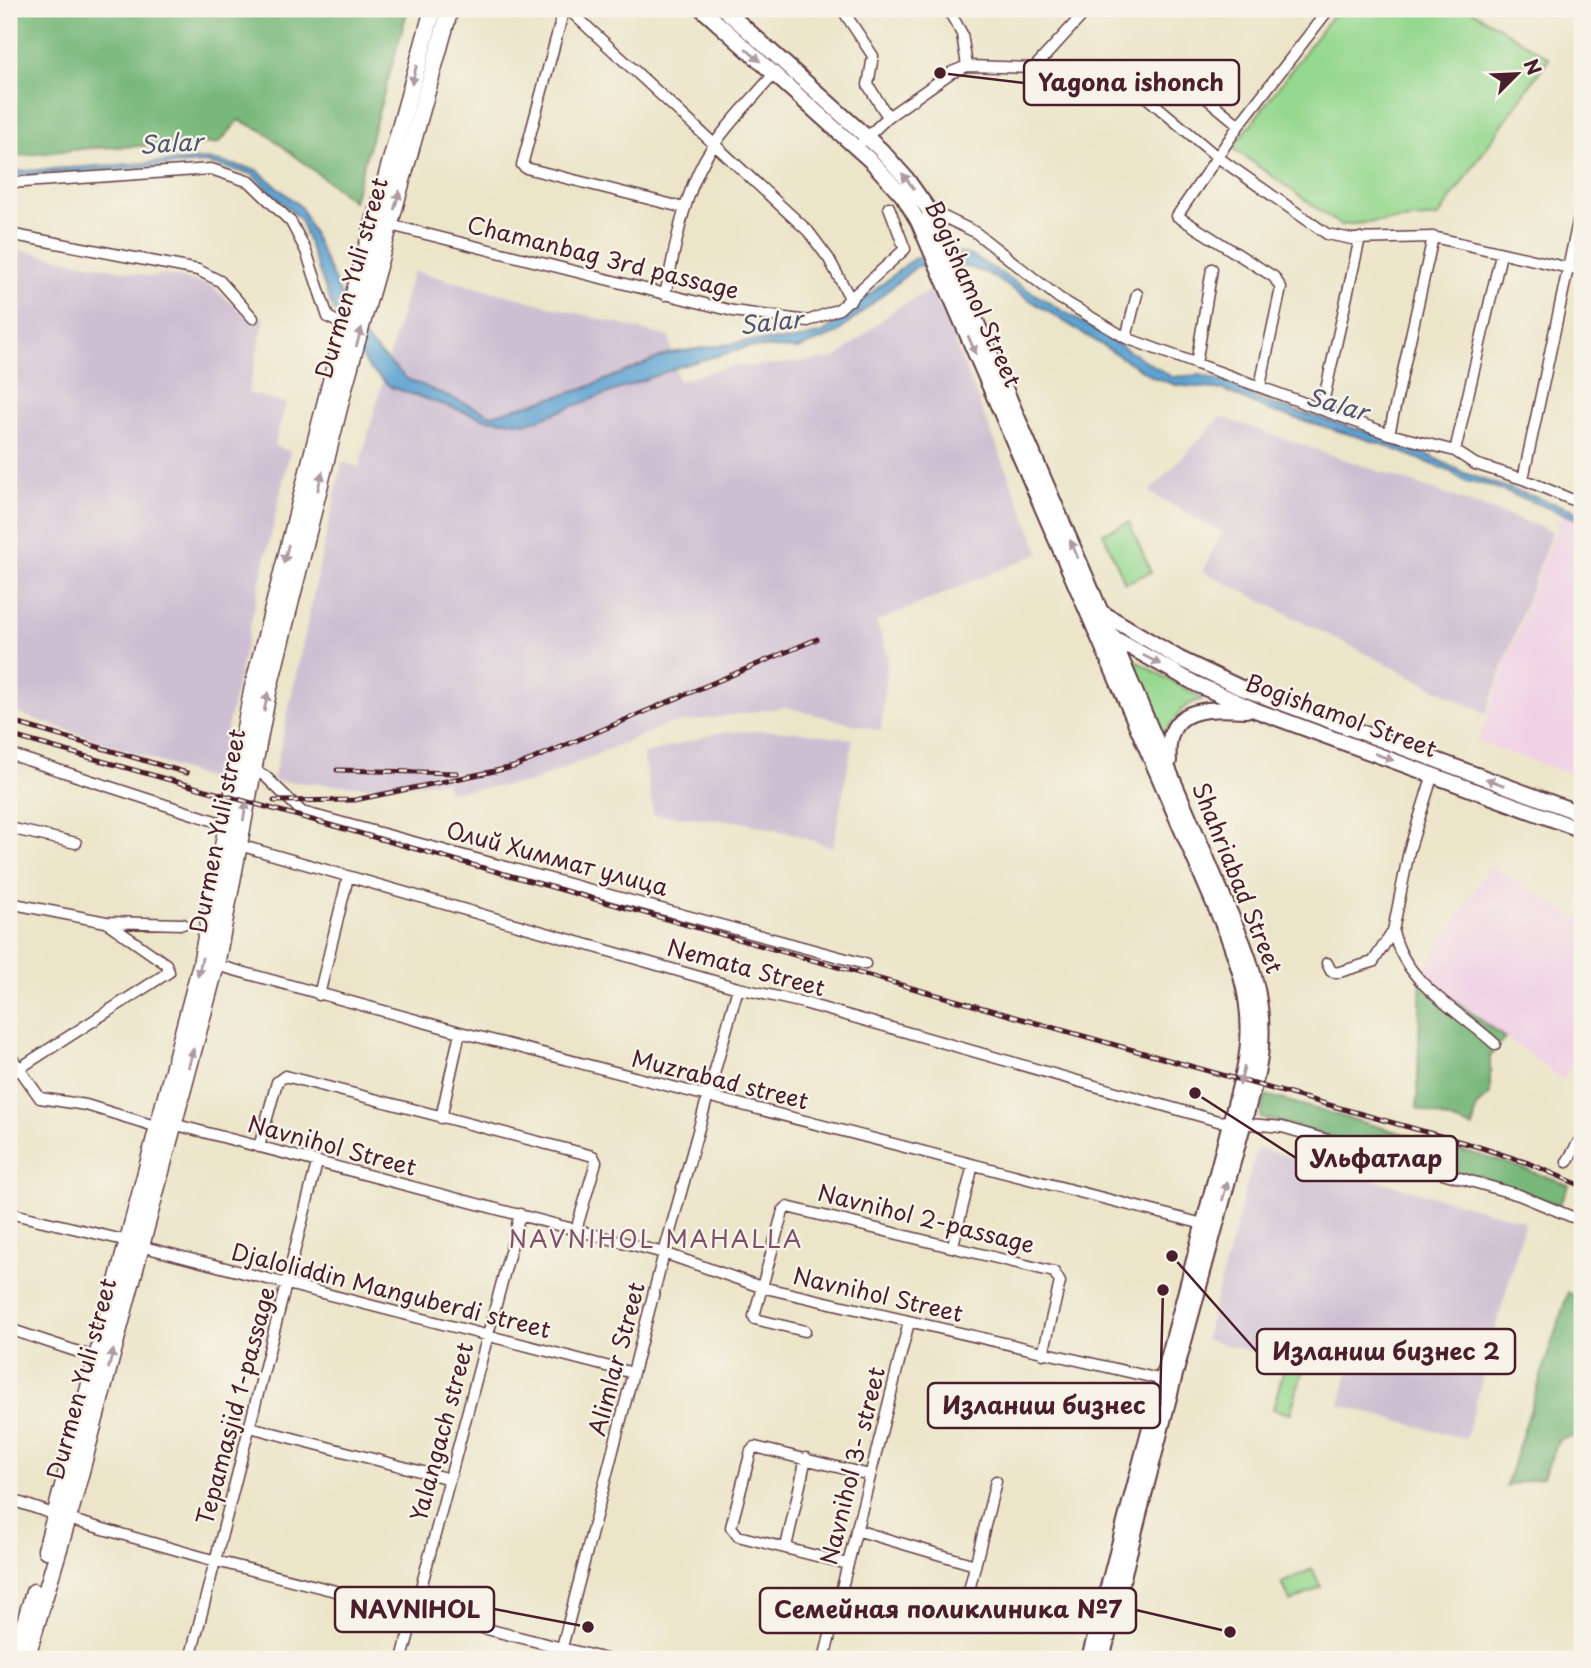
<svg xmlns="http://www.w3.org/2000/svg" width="1591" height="1668" viewBox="0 0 1591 1668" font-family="'Playpen Sans',sans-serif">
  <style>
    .built { fill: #f0d0e5 }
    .industrial { fill: #cebed2 }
    .green { fill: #95d88f; stroke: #707c5d; stroke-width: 2 }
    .forest { fill: #78b87a; stroke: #616c52; stroke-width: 2 }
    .water { fill: #5ca3d2; stroke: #53617e; stroke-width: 2 }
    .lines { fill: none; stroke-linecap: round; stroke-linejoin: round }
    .minor-casing { stroke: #623d43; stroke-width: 13 }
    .secondary-casing { stroke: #623d43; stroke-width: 18 }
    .primary-casing { stroke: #623d43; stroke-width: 19 }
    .minor { stroke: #fff; stroke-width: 10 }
    .secondary { stroke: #fff; stroke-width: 14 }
    .primary { stroke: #fff; stroke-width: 16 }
    .rail-casing { stroke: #4a1f2b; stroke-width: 5 }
    .rail { stroke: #f7f3e8; stroke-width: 2.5; stroke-dasharray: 8; stroke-linecap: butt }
    .oneway { fill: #ae9aa0 }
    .labels { text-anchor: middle; stroke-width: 5; stroke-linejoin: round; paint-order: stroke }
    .street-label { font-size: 23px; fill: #4a1f2b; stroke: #f7f3e8 }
    .water-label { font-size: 24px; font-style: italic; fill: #51546e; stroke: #f7f3e8 }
    .neighbourhood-label { font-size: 24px; letter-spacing: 2px; fill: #7c5167; stroke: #f7f3e8 }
    .leader { fill: none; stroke: #4a1f2b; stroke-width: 2.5 }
    .callout-dot { fill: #4a1f2b; stroke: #f7f3e8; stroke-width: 2.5 }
    .callout { fill: #f7f3e8; stroke: #4a1f2b; stroke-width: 2.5 }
    .callout-label { font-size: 24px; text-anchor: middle; font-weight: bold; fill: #4a1f2b }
  </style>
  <rect width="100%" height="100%" fill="#f7f3e8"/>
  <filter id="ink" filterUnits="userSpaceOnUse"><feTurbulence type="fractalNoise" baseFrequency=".0143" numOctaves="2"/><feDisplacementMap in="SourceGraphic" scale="14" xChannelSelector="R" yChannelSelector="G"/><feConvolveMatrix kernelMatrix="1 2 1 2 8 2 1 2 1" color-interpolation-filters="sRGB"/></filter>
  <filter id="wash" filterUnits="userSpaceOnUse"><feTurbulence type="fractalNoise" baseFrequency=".00686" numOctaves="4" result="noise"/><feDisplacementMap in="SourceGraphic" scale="28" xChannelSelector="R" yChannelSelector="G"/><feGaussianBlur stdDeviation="1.57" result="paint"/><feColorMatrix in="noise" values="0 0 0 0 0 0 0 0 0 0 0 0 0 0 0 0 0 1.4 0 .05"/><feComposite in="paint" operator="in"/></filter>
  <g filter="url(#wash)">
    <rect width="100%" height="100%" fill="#ece5c9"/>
    <path class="built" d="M1562,511L1582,518V778L1478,742Z
      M1490,866L1582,921V1047L1563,1080L1422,974Z"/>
    <path class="industrial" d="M9,248L153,277L163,274L210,285L251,320L265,317L248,393L286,404L274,446L290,451L215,781L9,710Z
      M413,271L669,337L678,381L729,366L770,365L836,358L895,309L933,289L1040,553L876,622L888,654L881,731L785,707L666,725L529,783L447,792L446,781L376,787L273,781L342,462L359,467Z
      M1221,417L1552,531L1486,714L1202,571L1222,533L1149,492Z
      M755,731H794L853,739L833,848L791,833L737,821L654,815L643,755L717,733Z
      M1257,1148L1525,1221L1466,1439L1340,1405L1350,1365L1322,1358L1318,1370L1205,1339Z"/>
    <path class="green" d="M1337,9H1469L1549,58L1438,217L1340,225L1233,148Z
      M1129,522L1151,572L1125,583L1103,533Z
      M1131,658L1203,699C1173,707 1178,723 1161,734Z
      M1285,1365L1303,1370L1290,1414L1273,1409Z
      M1312,1569L1321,1587L1291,1602L1282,1583Z"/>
    <path class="forest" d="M9,9H408L353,201L263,131L239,120L219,143L90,148L9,157Z
      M1421,976L1505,1038L1490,1056V1094L1476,1107L1473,1128L1417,1108Z
      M1266,1095L1510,1164L1569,1185L1559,1205L1504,1185L1260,1117Z
      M1568,1292L1582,1302V1435L1559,1439L1543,1477L1506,1486Z"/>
    <path class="water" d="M207,159L257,170L301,207L341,295L368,342L407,379L492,415L583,389L670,353L750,341L793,340L823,333L913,259L958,252L972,256L1172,377L1200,375L1229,383L1262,401L1404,443L1464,473L1582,513V521L1488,485L1466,482L1449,471L1379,443L1265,409L1224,390L1176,385L1153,377L987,273L964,266H917L836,334L798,349L748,347L681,366L528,423L486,419L391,387L369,368L333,309L300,219L252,174L206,163L9,177V172Z"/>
  </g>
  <g filter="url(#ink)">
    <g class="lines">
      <g class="minor-casing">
        <path id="minor" d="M564,9L522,165L526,168L685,208
          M568,9L808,231L829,259L851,300
          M842,9L873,56L868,85L888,117
          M948,9L962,34L967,66
          M1034,68L1088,9
          M1176,73L1239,125
          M863,141L888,117L952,72L967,66L1034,68L1104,76L1122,81L1139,91L1216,156L1327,234L1352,239L1433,237L1582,271
          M9,183L211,169L250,182L291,222L306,251L328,317L345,326
          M927,217L942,216L975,232L1059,298L1126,338L1389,434L1455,451L1475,464L1523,479L1582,504
          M390,225L733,311L808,321L839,309L905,249L889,207
          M9,234L198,270L220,281L253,318
          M665,295C675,250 682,200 705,159C723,128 751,101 774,74
          M1126,338L1137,294
          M1196,364L1212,269
          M1260,386L1281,288L1274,277L1177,216L1239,125L1329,9
          M1322,407L1360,238
          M1389,434L1433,237
          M1455,451L1501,254
          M1523,479L1582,203
          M9,754L227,825
          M253,769L265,776L302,812L865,964
          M9,828L76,843
          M239,845L738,988L804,1003L1218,1121L1282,1127L1519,1195L1582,1221
          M9,903L106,922L183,924
          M1393,931C1405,984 1458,1010 1495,1044
          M1327,963L1331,971L1336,973L1373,962L1393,931L1409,851L1433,774
          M216,965L460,1032L1207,1225
          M319,995L348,877
          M9,1054L40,1098L86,1105L158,1127
          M9,1075L169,972L166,964L106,922
          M441,1118L460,1032
          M173,1124L664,1253L761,1287L1168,1381
          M259,1147L277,1082L285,1076L593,1156L596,1162L576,1230
          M1567,1162L1582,1136
          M9,1213L128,1241
          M953,1245L973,1165
          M140,1246L633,1373
          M9,1329L97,1358
          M805,1331L755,1319L754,1316L783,1211L787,1207L1054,1272L1060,1282L1043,1354
          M250,1427L450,1479
          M9,1499L68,1519L216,1561L606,1659
          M856,1530L975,1565
          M786,1547L806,1458
          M848,1564L738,1536L731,1527L751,1451L755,1447L870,1475
          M961,1623L996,1481
          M190,1659L317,1163
          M402,1659L520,1214
          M559,1659L664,1253L738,988
          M824,1659L909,1322"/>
      </g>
      <g class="secondary-casing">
        <path id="secondary" d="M702,9L872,162L903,196L918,221L1227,934C1245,981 1255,1020 1244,1070L1089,1659
          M724,9L881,150L906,178L928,209L1243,943C1260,987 1267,1028 1257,1074L1173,1382L1102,1659
          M1101,612L1180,659L1239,687L1582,814
          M1112,637L1196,684L1255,710L1582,830
          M1169,761C1164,706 1205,708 1246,710"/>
      </g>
      <g class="primary-casing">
        <path id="primary" d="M46,1550L201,964L252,691L345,326L433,9
          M14,1659L34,1592
          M26,1659L72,1505L216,965L268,692L345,384L450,9"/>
      </g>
      <use href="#minor" class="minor"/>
      <use href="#secondary" class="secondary"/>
      <use href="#primary" class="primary"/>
      <g class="rail-casing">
        <path id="rail" d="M9,721L187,773
          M9,735L1476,1146L1528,1163L1582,1186
          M337,770L457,773
          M274,801L355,800L514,767L817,639"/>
      </g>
      <use href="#rail" class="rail"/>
    </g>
    <defs><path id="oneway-solid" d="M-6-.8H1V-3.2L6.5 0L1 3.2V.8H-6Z" transform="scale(1.75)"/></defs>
    <g class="oneway">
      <use href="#oneway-solid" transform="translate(753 55) rotate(42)"/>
      <use href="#oneway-solid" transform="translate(414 75) rotate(105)"/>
      <use href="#oneway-solid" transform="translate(908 181) rotate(-128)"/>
      <use href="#oneway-solid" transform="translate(397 200) rotate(-74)"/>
      <use href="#oneway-solid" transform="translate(359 337) rotate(-74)"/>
      <use href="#oneway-solid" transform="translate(972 345) rotate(67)"/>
      <use href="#oneway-solid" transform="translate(320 481) rotate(-76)"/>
      <use href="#oneway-solid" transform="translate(1074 549) rotate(-113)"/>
      <use href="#oneway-solid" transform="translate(286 554) rotate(104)"/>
      <use href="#oneway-solid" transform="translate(1152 660) rotate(28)"/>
      <use href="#oneway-solid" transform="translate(266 702) rotate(-78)"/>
      <use href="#oneway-solid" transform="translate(1384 757) rotate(20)"/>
      <use href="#oneway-solid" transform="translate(1495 782) rotate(-160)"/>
      <use href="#oneway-solid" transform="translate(245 811) rotate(-80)"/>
      <use href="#oneway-solid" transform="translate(200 967) rotate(103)"/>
      <use href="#oneway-solid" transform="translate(191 1058) rotate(-75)"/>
      <use href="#oneway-solid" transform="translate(1242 1076) rotate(104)"/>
      <use href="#oneway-solid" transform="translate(1225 1191) rotate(-75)"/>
      <use href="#oneway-solid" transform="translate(111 1359) rotate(-75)"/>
    </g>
  </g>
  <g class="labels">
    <g class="street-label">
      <text transform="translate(603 258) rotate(14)" y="8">Chamanbag 3rd passage</text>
      <text transform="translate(352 278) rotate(-74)" y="8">Durmen Yuli street</text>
      <text transform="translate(973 294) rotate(66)" y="8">Bogishamol Street</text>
      <text transform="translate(1341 716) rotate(20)" y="8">Bogishamol Street</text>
      <text transform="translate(218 831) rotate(-79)" y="8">Durmen Yuli street</text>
      <text transform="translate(557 859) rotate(15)" y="8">Олий Химмат улица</text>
      <text transform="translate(1237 878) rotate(68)" y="8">Shahriabad Street</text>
      <text transform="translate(746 968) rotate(15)" y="8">Nemata Street</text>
      <text transform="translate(720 1080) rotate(14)" y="8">Muzrabad street</text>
      <text transform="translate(332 1146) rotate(15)" y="8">Navnihol Street</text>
      <text transform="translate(926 1219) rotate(14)" y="8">Navnihol 2-passage</text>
      <text transform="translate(391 1291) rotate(14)" y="8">Djaloliddin Manguberdi street</text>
      <text transform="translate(878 1295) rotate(13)" y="8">Navnihol Street</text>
      <text transform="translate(617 1359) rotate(-75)" y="8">Аlimlar Street</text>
      <text transform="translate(82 1379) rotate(-75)" y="8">Durmen Yuli street</text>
      <text transform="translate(236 1406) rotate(-75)" y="8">Tepamasjid 1-passage</text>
      <text transform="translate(442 1432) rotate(-75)" y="8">Yalangach street</text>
      <text transform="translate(853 1466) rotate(-76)" y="8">Navnihol 3- street</text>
    </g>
    <g class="water-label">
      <text transform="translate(171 144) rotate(-3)" y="8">Salar</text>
      <text transform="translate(771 323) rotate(-6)" y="8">Salar</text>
      <text transform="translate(1337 405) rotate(16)" y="8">Salar</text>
    </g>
    <g class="neighbourhood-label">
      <text x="656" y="1248">NAVNIHOL MAHALLA</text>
    </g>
  </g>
  <path class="leader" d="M940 73L1024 83M1195 1093L1296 1158M1172 1256L1257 1352M1163 1290L1160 1406M588 1627L494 1609M1230 1632L1136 1610"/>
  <g class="callout-dot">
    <circle cx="940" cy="73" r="7"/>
    <circle cx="1195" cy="1093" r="7"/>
    <circle cx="1172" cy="1256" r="7"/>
    <circle cx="1163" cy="1290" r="7"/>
    <circle cx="588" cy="1627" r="7"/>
    <circle cx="1230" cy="1632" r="7"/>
  </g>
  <g class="callout">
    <rect x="1024" y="60" width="215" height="45" rx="7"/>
    <rect x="1296" y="1136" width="161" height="45" rx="7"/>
    <rect x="1257" y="1329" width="258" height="45" rx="7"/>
    <rect x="928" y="1383" width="232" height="45" rx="7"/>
    <rect x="335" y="1587" width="159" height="45" rx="7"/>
    <rect x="760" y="1588" width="376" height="45" rx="7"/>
  </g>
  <g class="callout-label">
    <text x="1131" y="91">Yagona ishonch</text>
    <text x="1376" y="1167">Ульфатлар</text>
    <text x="1386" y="1360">Изланиш бизнес 2</text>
    <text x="1044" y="1414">Изланиш бизнес</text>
    <text x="415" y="1618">NAVNIHOL</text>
    <text x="948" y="1618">Cемейная поликлиника №7</text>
  </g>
  <rect width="1591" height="1668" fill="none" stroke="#f7f3e8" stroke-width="35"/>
  <g transform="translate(1517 74) rotate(66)" stroke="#f7f3e8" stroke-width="5" paint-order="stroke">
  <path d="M0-5L12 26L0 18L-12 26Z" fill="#4a1f2b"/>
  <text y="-10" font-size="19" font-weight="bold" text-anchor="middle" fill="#4a1f2b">N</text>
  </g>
</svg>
